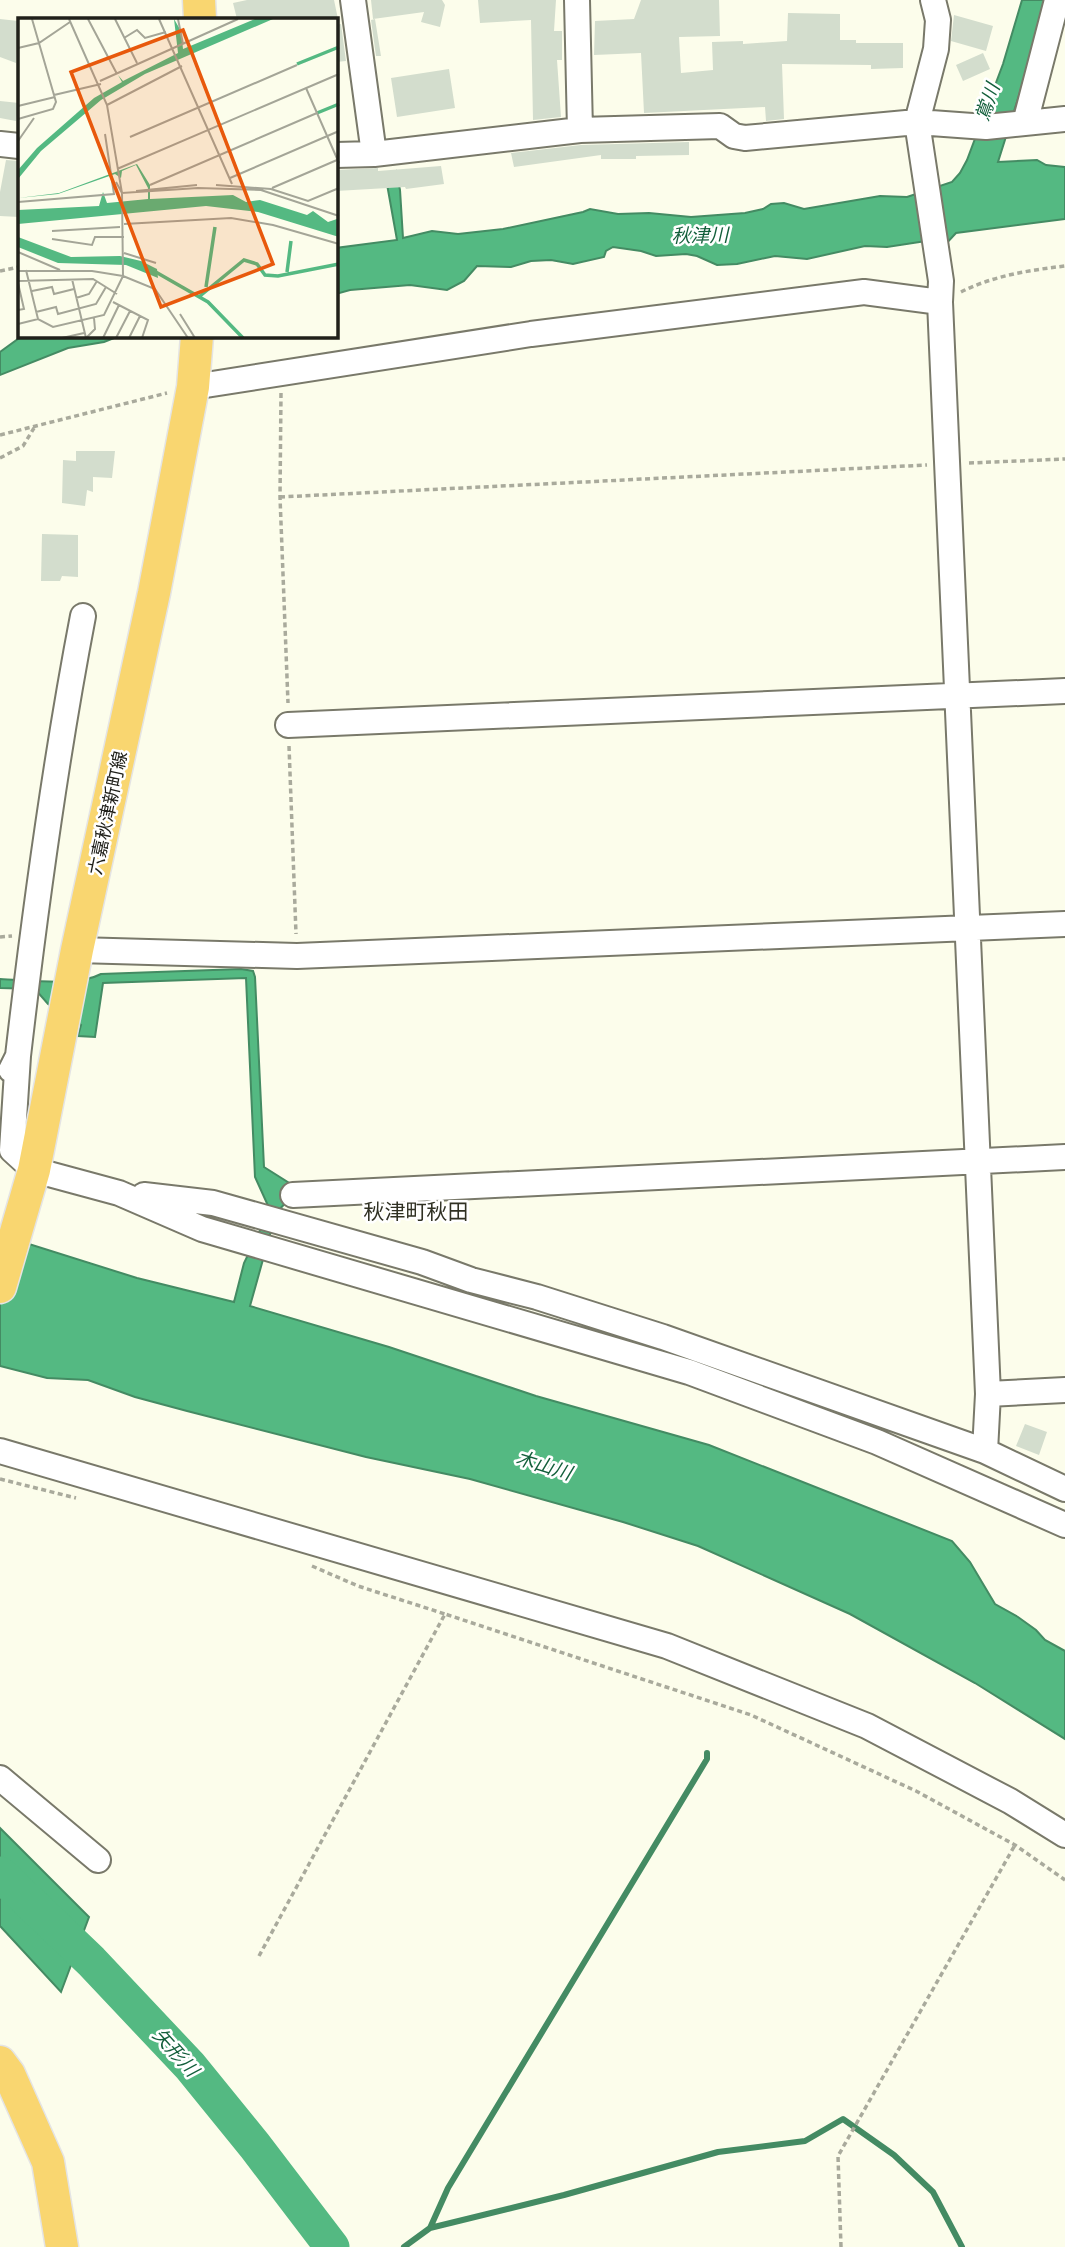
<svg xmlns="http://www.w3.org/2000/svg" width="1065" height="2247" viewBox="0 0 1065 2247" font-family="Rubik,'Noto Sans JP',sans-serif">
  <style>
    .water { fill: #54b982; stroke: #448b63; stroke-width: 2 }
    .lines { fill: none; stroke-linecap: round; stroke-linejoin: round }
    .stream { stroke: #448b63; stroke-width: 6 }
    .river { stroke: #54b982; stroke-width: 35 }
    .building { fill: #d3ddcd }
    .minor-casing { stroke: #79796a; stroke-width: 28 }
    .major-casing { stroke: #e4e4e4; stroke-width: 35 }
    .path { stroke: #a9aa9c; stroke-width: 3.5; stroke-dasharray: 5 3.5; stroke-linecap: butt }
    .minor { stroke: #fff; stroke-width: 24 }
    .major { stroke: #f9d670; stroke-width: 32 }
    .labels { text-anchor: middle; stroke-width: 5; stroke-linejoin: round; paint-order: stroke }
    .street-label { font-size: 18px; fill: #20201a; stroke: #fff }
    .water-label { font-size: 19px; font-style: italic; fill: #135f3b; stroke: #fff }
    .quarter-label { font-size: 21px; fill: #303123; stroke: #fff }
    .inset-river { fill: none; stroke: #54b982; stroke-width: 3.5 }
    .inset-road { fill: none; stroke: #a4a597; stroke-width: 2 }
    .view { fill: #e8590c; fill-opacity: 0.15; stroke: #e8590c; stroke-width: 3.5 }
    .inset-edge { fill: none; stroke: #20201a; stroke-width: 3.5 }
  </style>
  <rect width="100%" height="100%" fill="#fcfdeb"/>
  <path class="water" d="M1022,0H1049L998,162L1037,160L1046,165L1065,167V219L956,233L945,245L926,241L887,247L865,246L807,259L775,256L737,264L717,265L697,256L686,254L656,256L641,251L613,247L606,251L604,257L573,264L551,260L531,261L511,267L477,266L464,281L447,290L410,285L350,290L336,294V248L397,240L385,173L396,171L400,190L403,238L432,231L458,234L503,229L583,212L590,209L618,214L649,213L691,217L745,213L763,209L771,204L784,203L804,209L880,196L907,197L952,182L960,173L967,160L1003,64Z
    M22,336H119L104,342L68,348L0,375V352Z
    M241,969L253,971L255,977L264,1167L294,1186L293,1195L276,1213L250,1306L389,1347L536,1396L709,1445L952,1541L970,1562L995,1604L1018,1617L1036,1630L1045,1640L1065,1651V1739L975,1683L850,1614L698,1546L623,1522L470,1479L366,1457L187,1411L135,1397L88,1380L47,1378L0,1366V1242L29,1244L137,1278L234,1302L244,1263L270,1210L255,1177L246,978L103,983L95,1037L78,1036L81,1025L48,1004L35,989L0,988V979C28,980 77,987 101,974Z
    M0,1828L89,1917L61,1992L0,1926Z"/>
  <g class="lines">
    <path class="stream" d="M430,2228L448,2188L707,1759V1753
      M404,2247L430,2228L564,2195L718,2152L805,2141L843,2119L894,2155L933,2192L962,2247"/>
    <path class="river" d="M0,1874L91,1961L190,2066L255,2146L332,2247"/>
  </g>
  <path class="building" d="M247,0H334L338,19H237L233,3Z
    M371,0H442L445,5L440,27L421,22L424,12L373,19Z
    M478,0H556L554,31H562V60H557L561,117L533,120L531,20L480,23Z
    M641,0H719L720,36L679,37L681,73L713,70L712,42L743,41V44L787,41L788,13L840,14V40H856V43H903V68L871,69V65L782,64L784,119L766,121L765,107L644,113L641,53L594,55L595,21L634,19Z
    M954,15L993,26L986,51L951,41Z
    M0,19L18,21L16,63L0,57Z
    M375,19L381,56H376L371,20Z
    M341,24L346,61L336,62V25Z
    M983,53L990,69L963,81L956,65Z
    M449,69L455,108L397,117L391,78Z
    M0,101L19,103L16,121L0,118Z
    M689,142V155L636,156V159H601V155L514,167L511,153L581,145Z
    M6,160L19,161V217L0,216V192Z
    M441,166L444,184L406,189L405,187L336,191V170L378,168V171Z
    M76,451H115L112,478L93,477V492L87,490L85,506L62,503L63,460L76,461Z
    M42,534L78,535V577L62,576L60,581H41Z
    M1025,1424L1047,1432L1039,1455L1016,1446Z"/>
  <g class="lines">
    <g class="minor-casing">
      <path id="minor" d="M353,0L374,154
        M577,0L580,130
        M933,0L938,20L936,49L917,122L941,281L940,302L988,1394L985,1451
        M1025,123L1057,0
        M0,144L19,146
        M336,155L374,154L580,130L720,126L734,136L745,138L917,122L986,127L1065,119
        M193,387L531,334L864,292L940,302
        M288,725L1065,691
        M77,950L297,956L1065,924
        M18,1056L12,1150L34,1170L119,1193L202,1229L689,1372L877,1442L1065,1525
        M11,1070L18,1056C35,909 55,762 83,616
        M144,1195L213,1203L422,1262L471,1280L537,1297L663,1337L985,1451L1065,1489
        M293,1195L1065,1157
        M988,1394L1065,1390
        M0,1451L667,1646L867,1726L1010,1801L1065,1835
        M0,1778L98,1860"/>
    </g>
    <g class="major-casing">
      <path id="major" d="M199,0L200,19
        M0,1287L34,1170L77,950L154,593L193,387L197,336
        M0,2062L9,2074L48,2162L62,2247"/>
    </g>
    <path class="path" d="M0,271L19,267
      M961,292C992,276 1030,270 1065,266
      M281,393L280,497L288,703
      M0,435L167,393
      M0,458L23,446L34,428
      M969,463L1065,459
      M280,497L927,465
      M289,746L296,934
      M0,937L12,936
      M0,1479L76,1498
      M312,1566L358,1586L445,1614
      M259,1956L445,1614L751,1715L916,1791L1015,1845L1065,1880
      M841,2247L838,2156L1015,1845"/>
    <use href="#minor" class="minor"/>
    <use href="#major" class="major"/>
  </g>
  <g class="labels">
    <g class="street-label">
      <text transform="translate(108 813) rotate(-78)" y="6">六嘉秋津新町線</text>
    </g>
    <g class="water-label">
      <text transform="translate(987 102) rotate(-71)" y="7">鴬川</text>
      <text transform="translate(700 235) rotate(-1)" y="7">秋津川</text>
      <text transform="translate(544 1465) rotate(17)" y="7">木山川</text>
      <text transform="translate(176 2052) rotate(48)" y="7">矢形川</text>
    </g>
    <g class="quarter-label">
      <text x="416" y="1219">秋津町秋田</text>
    </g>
  </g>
  <g transform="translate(18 18)">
    <rect width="320" height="320" fill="#fcfdeb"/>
    <path d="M156,1L163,13L165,31L237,1H255L127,56L83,82L23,133L0,161V152L19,130L76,80L104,64L100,57L105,63L160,35ZM119,146L132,167V181L215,177L228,184L242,182L289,197L295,193L310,204L319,201L321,219L240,194L188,188L0,206V192L81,188L85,174L89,185L130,181V170L118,147L104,153L103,160L97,156L40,176L0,180L41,175ZM0,219L53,239L102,238L123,243L139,251L140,260L108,247L40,245L0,229Z" fill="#54b982"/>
    <path class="inset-river" d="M279,46L321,29M299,95L321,86M136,253L190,284L225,320M269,254L273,223M188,269L197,209M182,278L226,242L239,246L247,257L260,258L321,246"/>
    <path class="inset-road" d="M51,1L89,87L104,175L105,258L137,271L170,320M70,1L99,56M97,1L119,45M141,1L214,166M160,1L165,26M106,20L119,12L127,20L148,14M0,30L21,25L52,4M82,63L220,1M288,70L321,145M36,77L83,66M89,87L164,48M0,88L37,79M0,101L35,91L38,84L14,1M112,119L279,47M0,123L16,100M99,151L321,56M212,160L321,113M98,164L104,175L180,170L243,172L321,198M132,167L299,95M198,167L253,171L290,183L321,170M254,170L319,142M118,173L179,167M0,184L96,176L87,116M106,206L213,200L255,207L321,226M34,213L102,209M34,221L74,227L77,219H106M0,234L42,252M106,235L138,245M8,252L20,301M0,253H74L105,258M54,261L68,320M0,263L75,261L99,276M0,265L6,291L0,292M14,273L34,269L36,276L56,271M58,280L71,276L79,263M95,284L130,302L124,320M18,294L38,289L40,296L78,286L88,269M162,296L177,320M0,306L20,301L35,309L86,297L105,258M44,320L66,315M68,320L77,311L76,300M85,320L101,287M98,320L112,293M111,320L122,298"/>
    <path class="view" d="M165,12L255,246L143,289L53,54Z"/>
    <rect width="320" height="320" class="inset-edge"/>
  </g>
</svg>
